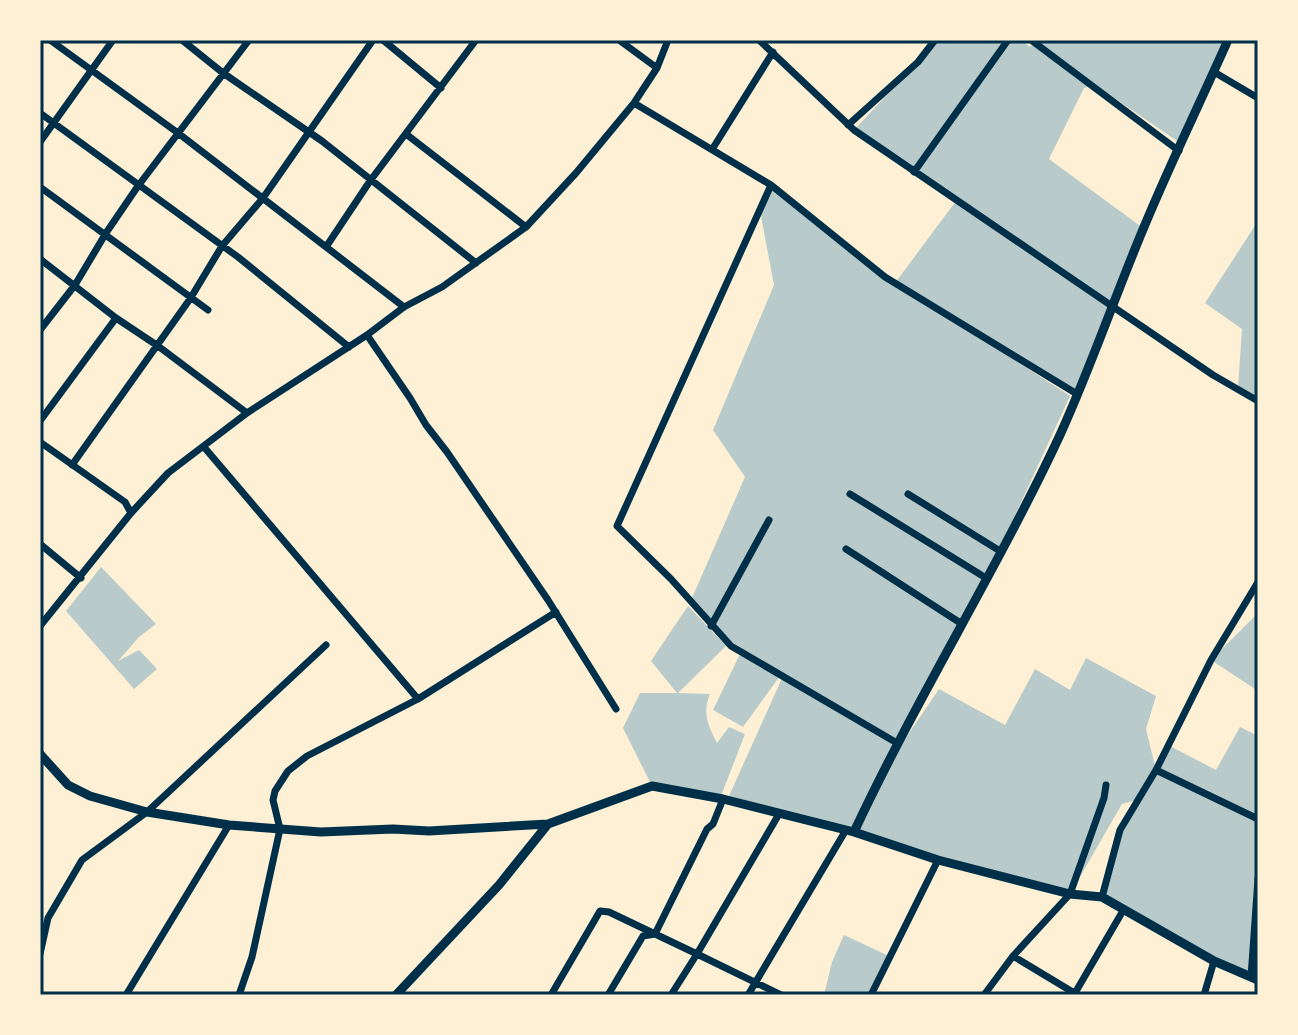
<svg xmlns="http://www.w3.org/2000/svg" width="1298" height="1035" viewBox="0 0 1298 1035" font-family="'Space Grotesk',sans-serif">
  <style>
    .green { fill: #b9caca }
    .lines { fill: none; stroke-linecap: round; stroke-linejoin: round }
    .minor { stroke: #003049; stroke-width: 7 }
    .tertiary { stroke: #003049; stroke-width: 9 }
    .neatline { fill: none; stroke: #003049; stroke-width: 3 }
  </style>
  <rect width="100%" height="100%" fill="#fdf0d5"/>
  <path class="green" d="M938,40H1021L1030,47L1035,40H1228L1180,143L1094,84L1084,88L1049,159L1143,228L1076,390L920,299L1070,396L999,550L886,767L939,689L1005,725L1035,669L1070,690L1086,658L1156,696L1146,729L1155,766L1168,745L1216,770L1240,727L1258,736V978L1214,961L1102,897L1120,830L1136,800L1122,804L1070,894L729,796L783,676L728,639L692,598L745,477L713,430L774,285L760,211L771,185L895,283L956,201L854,130Z
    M1258,221V293L1255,300L1258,302V401L1238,388L1242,329L1205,303Z
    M101,567L156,624L139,637L118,661L139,650L157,669L134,689L66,611Z
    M688,606L726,646L678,693L710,694C702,713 708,726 717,743L729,727L745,734L721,796L652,786L623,728L640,693H677L651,661Z
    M1258,613V691L1211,660Z
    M740,654L780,676L743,727L713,710Z
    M844,935L889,956L871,995H824L832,962Z"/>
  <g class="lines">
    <path class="minor" d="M50,40L178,133L404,307
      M182,40L223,73L322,141L476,263
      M383,40L441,88
      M619,40L657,68
      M759,40L854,130L1213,375L1258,401
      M1031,40L1179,151
      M1214,72L1258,98
      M634,103L771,185L885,277L1077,394
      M40,113L238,257L349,347
      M848,125L918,62L935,40
      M406,134L526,227
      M40,142L113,40
      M713,148L773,52
      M914,172L1008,40
      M771,185L617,526L671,579L731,646L897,743
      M40,187L208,310
      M326,247L370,181L476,40
      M40,259L116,318L158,346L247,413
      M40,330L75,285L106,233L138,186L249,40
      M367,335L410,398L426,425L447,452L548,600L616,709
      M40,421L116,318
      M40,442L125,502L131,513
      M204,447L418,699
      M72,465L190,299L222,246L263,198L373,40
      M850,494L986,578
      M908,494L1000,551
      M40,544L81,578
      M846,549L962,624
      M40,626L131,513L168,473L247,413L367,335L404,307L442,287L526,227L576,173L634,103L657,68L668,40
      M711,626L769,520
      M1156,770L1258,819
      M1102,897L1120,830L1156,770L1211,660L1258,582
      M40,954L48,918L82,860L147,812L326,645
      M1013,956L1076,994
      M1251,977L1258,879
      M1075,993L1124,909
      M126,995L229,825
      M239,995L252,957L280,829L273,800L275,791L288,771L307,756L418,699L556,612
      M551,995L600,911L609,912L697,954L779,814
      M608,995L643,936L655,934L707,829L713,824L723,799
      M671,995L697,954L781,995
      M748,995L846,830
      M871,995L938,860
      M984,995L1013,956L1070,894L1104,798L1106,785
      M1204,995L1214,961"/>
    <path class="tertiary" d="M40,754L68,785L90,796L147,812L229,825L321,832L393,829L429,831L548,824L652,786L723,799L854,832L938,860L1070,894L1102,897L1214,961L1258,980
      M854,832C917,697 997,570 1060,435C1091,367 1115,296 1144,227C1170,164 1200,103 1228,40
      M396,995L499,885L548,824"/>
  </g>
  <rect width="1298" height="1035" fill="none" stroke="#fdf0d5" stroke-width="84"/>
  <rect x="42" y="42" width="1214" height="951" class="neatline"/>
</svg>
